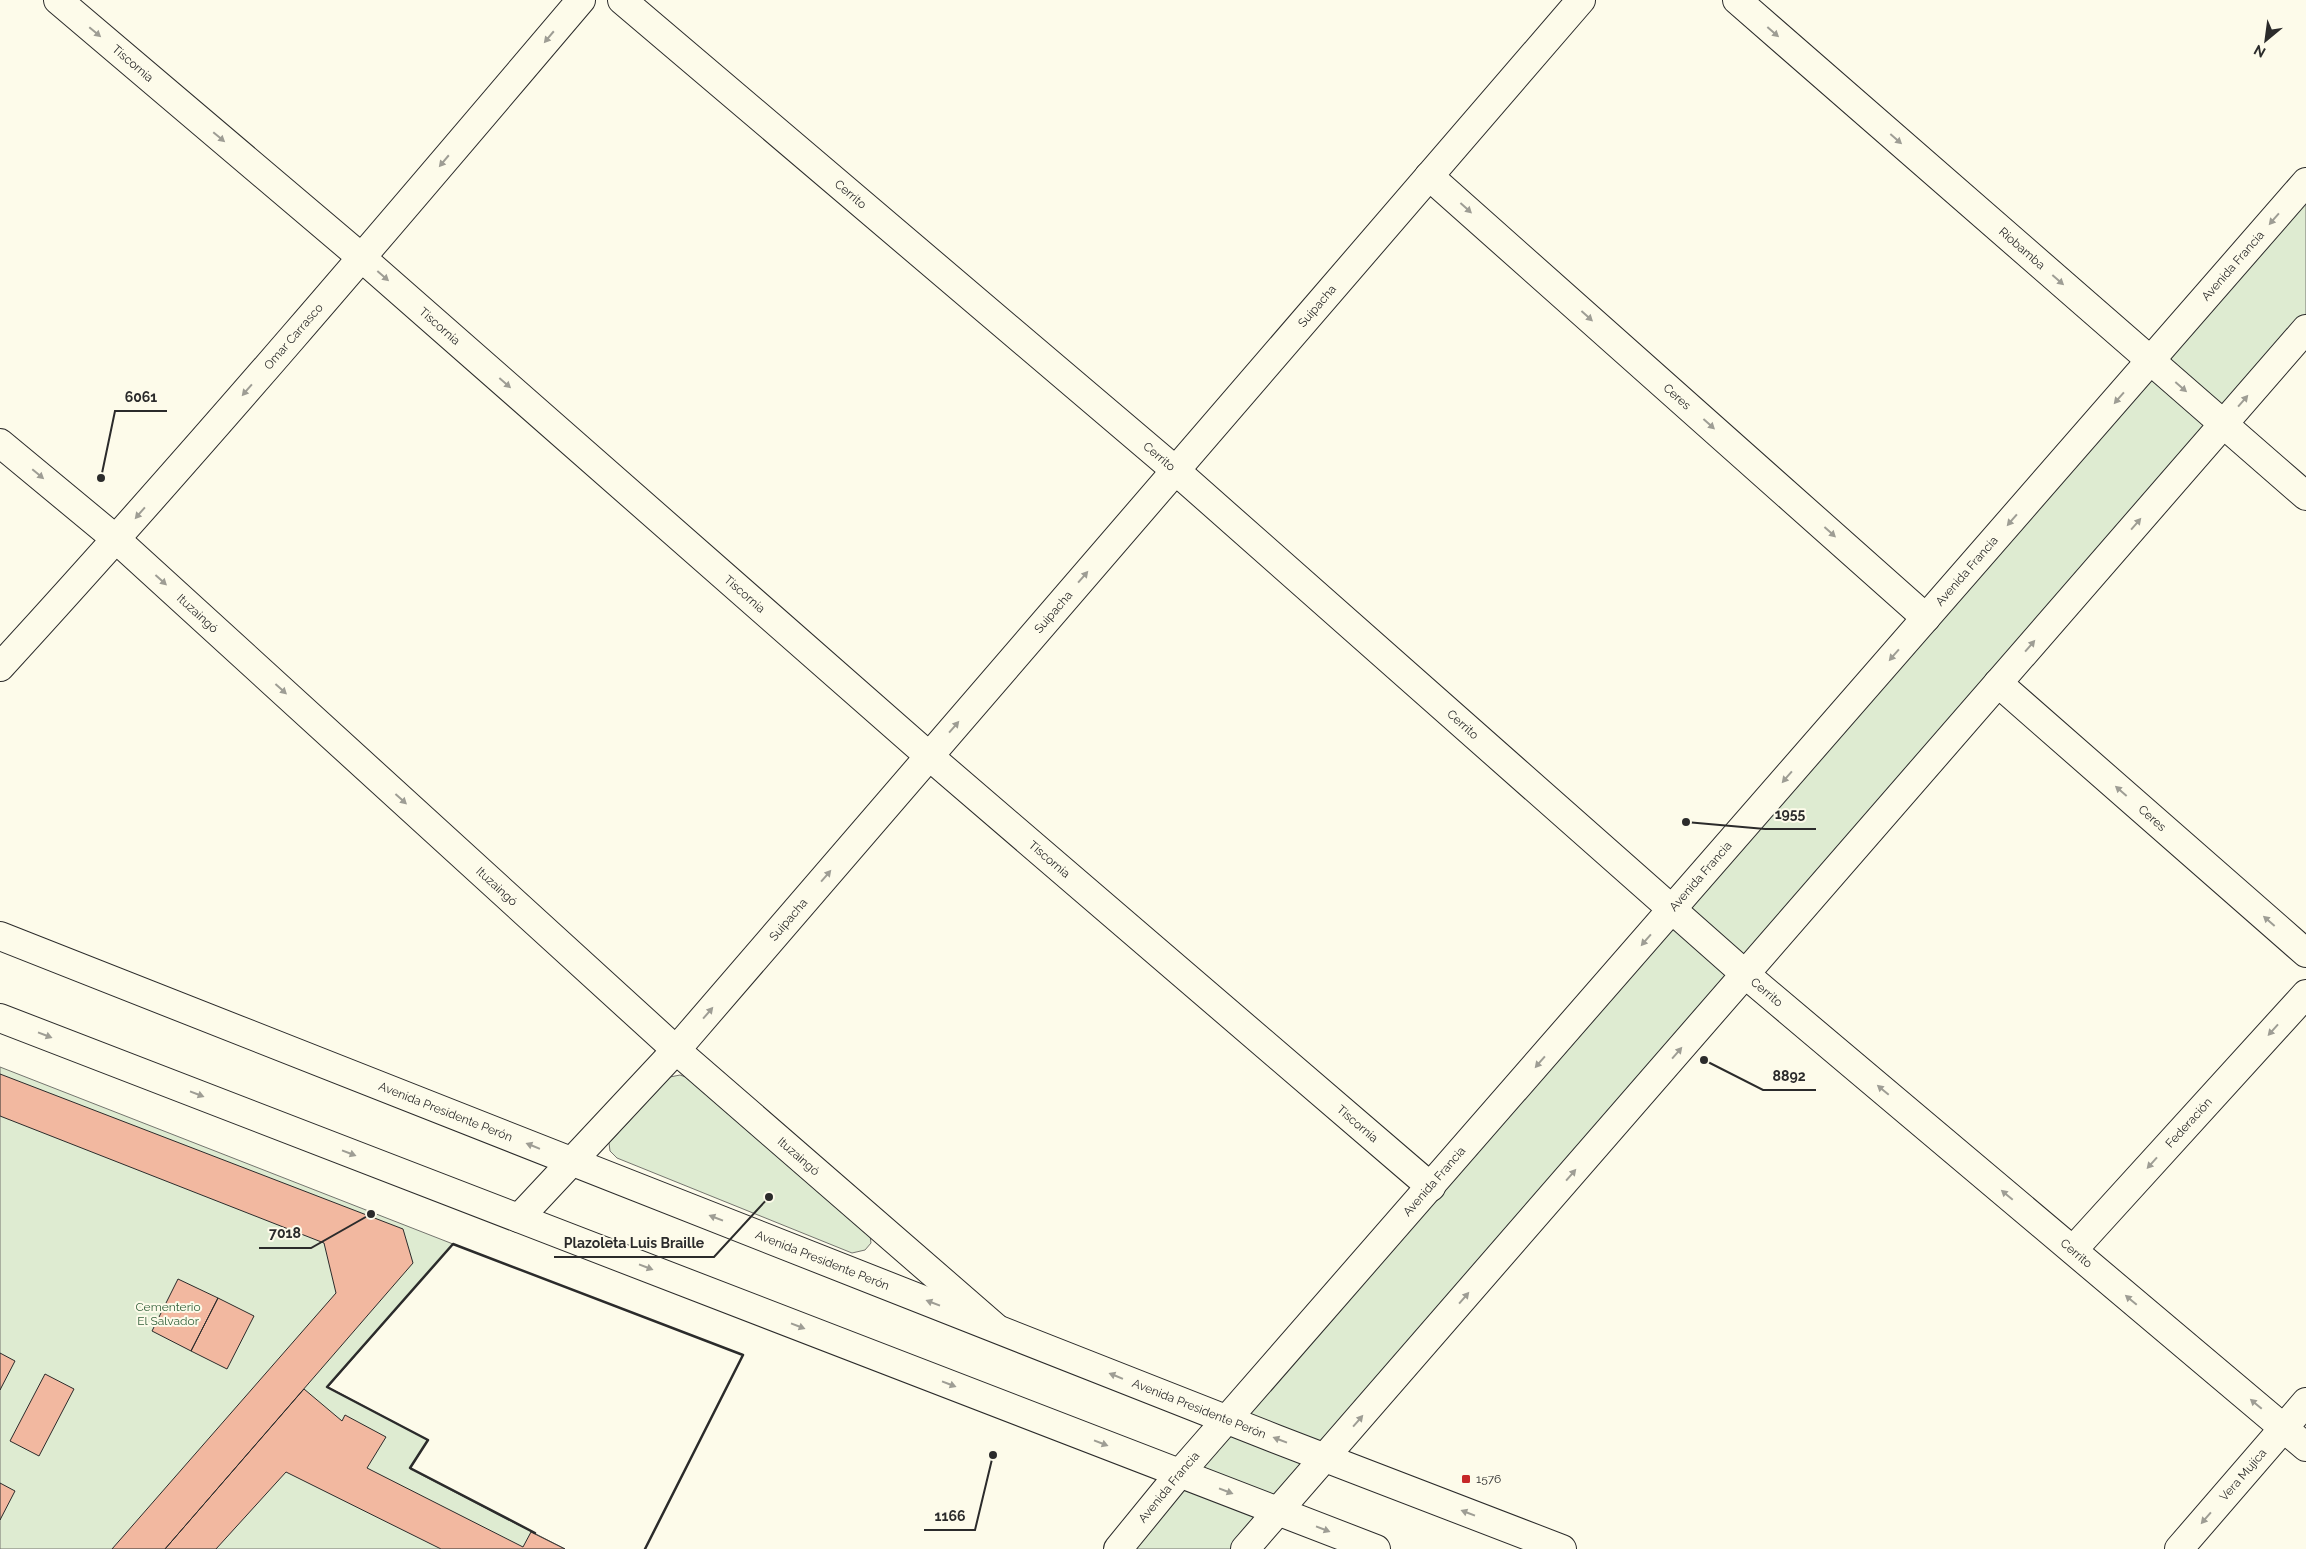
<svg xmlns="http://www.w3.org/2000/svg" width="2306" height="1549" viewBox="0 0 2306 1549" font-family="Raleway,sans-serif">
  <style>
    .green { fill: #deebd1; stroke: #74746e }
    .building { fill: #f2b8a0; stroke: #2b2b2b }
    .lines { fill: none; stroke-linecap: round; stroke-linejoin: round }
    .minor-casing { stroke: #2b2b2b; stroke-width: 30 }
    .major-casing { stroke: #2b2b2b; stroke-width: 30 }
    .minor { stroke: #fdfbea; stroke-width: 28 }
    .major { stroke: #fdfbea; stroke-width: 28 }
    .wall { stroke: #2b2b2b; stroke-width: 2.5 }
    .oneway { fill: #9e9d94 }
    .poi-dot { fill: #c62828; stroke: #fdfbea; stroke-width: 2 }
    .labels { text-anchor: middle; stroke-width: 4; stroke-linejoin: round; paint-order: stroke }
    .street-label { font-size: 12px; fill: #2b2b2b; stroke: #fdfbea }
    .park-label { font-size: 12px; fill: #34623c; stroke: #fdfbea }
    .poi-label { font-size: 12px; fill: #2b2b2b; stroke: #fdfbea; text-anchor: start }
    .leader { fill: none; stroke: #2b2b2b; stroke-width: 2 }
    .callout-dot { fill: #2b2b2b; stroke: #fdfbea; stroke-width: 2 }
    .callout-label { font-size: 14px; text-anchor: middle; font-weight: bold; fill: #2b2b2b; stroke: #fdfbea; stroke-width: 4; stroke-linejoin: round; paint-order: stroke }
  </style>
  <rect width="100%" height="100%" fill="#fdfbea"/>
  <path class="green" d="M2306,182V329L1245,1549H1118Z
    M0,1067L453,1244L328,1387L428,1440L410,1469L565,1549H0Z
    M680,1075L691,1079L870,1235L871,1243L865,1250L852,1253L617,1158L610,1151L609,1143L670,1077Z"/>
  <path class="building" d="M0,1074L403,1229L413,1263L165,1549H112L336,1293L324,1243L0,1116Z
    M178,1279L218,1298L191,1351L152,1331Z
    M218,1298L254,1316L227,1369L191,1351Z
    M0,1353L15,1361L0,1390Z
    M45,1374L74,1389L39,1456L10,1441Z
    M304,1389L342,1421L345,1415L386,1437L367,1468L523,1547L531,1532L565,1549H441L286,1472L216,1549H165Z
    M0,1483L15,1491L0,1520Z"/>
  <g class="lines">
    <g class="minor-casing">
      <g id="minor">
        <path id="s1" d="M58,0L362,258L929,756L1431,1187"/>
        <path id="s2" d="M622,0L1175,470L1745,974L2306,1447"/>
        <path id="s3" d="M1737,0L2306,496"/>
        <path id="s4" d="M1429,176L1926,618"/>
        <path id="s5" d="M0,443L117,540L676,1050L995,1327"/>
        <path id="s6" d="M0,667C199,450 390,225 581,0"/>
        <path id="s7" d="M1998,683L2306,953"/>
        <path id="s8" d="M519,1218L676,1050L1581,0"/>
        <path id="s9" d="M2073,1250L2306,994"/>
        <path id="s10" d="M2179,1549L2306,1402"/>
      </g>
    </g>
    <g class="major-casing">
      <g id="major">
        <path id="s11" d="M0,936L1276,1439L1562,1549"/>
        <path d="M0,1018L1376,1549"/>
        <path id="s12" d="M1118,1549L1180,1473L2306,182"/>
        <path d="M1245,1549L2306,329"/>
      </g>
    </g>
    <use href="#minor" class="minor"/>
    <use href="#major" class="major"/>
    <path class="wall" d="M535,1533L410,1468L428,1440L327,1387L453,1244L743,1355L645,1549"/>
  </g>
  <defs><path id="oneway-solid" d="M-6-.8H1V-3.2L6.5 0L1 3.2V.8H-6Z" transform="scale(1.25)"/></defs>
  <g class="oneway">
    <use href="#oneway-solid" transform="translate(95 32) rotate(40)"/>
    <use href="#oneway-solid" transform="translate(1773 32) rotate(41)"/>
    <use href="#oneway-solid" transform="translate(549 37) rotate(130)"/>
    <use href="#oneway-solid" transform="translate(219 137) rotate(40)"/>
    <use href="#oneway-solid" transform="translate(1896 139) rotate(41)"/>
    <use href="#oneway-solid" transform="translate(444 161) rotate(130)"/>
    <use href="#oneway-solid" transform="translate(1466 208) rotate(42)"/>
    <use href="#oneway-solid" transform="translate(2274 219) rotate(131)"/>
    <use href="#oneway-solid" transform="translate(383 276) rotate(41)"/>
    <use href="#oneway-solid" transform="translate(2058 280) rotate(41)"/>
    <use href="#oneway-solid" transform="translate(1587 316) rotate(42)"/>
    <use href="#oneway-solid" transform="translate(505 383) rotate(41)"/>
    <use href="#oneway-solid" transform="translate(2181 387) rotate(41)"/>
    <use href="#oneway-solid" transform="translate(247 390) rotate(131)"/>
    <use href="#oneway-solid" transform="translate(2119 398) rotate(131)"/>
    <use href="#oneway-solid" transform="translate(2243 401) rotate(-49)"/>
    <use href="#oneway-solid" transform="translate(1709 424) rotate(42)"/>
    <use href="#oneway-solid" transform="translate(38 474) rotate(40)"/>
    <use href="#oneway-solid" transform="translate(140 513) rotate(131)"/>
    <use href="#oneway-solid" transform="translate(2012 520) rotate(131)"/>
    <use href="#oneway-solid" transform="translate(2136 524) rotate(-49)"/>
    <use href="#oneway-solid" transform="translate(1830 532) rotate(42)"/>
    <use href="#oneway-solid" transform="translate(1083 577) rotate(-49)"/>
    <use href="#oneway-solid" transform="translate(161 580) rotate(42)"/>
    <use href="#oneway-solid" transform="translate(2030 646) rotate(-49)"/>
    <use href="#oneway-solid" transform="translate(1894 655) rotate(131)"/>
    <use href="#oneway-solid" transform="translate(281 689) rotate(42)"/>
    <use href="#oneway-solid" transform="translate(954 727) rotate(-49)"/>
    <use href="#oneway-solid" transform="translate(1787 777) rotate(131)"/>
    <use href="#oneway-solid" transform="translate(2121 791) rotate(-139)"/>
    <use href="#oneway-solid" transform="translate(401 799) rotate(42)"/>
    <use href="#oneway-solid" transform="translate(826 876) rotate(-49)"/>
    <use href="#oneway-solid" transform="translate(2269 921) rotate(-139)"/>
    <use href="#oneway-solid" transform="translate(1646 940) rotate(131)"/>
    <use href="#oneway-solid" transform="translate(708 1013) rotate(-49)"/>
    <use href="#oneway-solid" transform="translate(2273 1030) rotate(132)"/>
    <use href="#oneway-solid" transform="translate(45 1035) rotate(21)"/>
    <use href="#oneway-solid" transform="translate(1677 1053) rotate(-49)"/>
    <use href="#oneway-solid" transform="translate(1540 1062) rotate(131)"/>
    <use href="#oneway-solid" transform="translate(1883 1090) rotate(-140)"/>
    <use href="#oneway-solid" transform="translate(197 1094) rotate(21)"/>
    <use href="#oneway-solid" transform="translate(533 1146) rotate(-158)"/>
    <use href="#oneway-solid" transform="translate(349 1153) rotate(21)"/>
    <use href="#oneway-solid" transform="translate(2152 1163) rotate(132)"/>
    <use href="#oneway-solid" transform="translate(1571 1175) rotate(-49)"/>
    <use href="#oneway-solid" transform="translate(2007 1195) rotate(-140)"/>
    <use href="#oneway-solid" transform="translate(716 1218) rotate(-159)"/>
    <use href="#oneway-solid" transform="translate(646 1267) rotate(21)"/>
    <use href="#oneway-solid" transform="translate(1464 1298) rotate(-49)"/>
    <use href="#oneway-solid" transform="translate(2131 1300) rotate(-140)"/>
    <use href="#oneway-solid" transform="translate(933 1303) rotate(-159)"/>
    <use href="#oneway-solid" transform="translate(798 1326) rotate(21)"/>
    <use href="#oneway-solid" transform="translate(1116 1376) rotate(-158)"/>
    <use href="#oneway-solid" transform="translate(949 1384) rotate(21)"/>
    <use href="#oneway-solid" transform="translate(2256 1404) rotate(-140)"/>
    <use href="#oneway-solid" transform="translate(1358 1421) rotate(-49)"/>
    <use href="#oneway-solid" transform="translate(1280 1440) rotate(-159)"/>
    <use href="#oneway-solid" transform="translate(1101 1443) rotate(21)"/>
    <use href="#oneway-solid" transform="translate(1226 1491) rotate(21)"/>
    <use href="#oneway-solid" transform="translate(1468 1513) rotate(-159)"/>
    <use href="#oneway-solid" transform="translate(2206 1518) rotate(131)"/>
    <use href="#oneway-solid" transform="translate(1323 1529) rotate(21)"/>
  </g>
  <rect class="poi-dot" x="1461" y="1474" width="10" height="10" rx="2.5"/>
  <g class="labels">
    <g class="street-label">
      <text dy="4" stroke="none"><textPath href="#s1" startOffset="98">Tiscornia</textPath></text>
      <text dy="4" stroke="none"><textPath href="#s2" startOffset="300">Cerrito</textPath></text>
      <text dy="4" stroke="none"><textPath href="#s3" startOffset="378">Riobamba</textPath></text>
      <text dy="4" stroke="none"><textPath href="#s12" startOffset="1700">Avenida Francia</textPath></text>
      <text dy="4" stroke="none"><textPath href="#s8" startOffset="1212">Suipacha</textPath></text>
      <text dy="4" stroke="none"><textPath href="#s1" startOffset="502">Tiscornia</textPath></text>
      <text dy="4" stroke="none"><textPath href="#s6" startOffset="442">Omar Carrasco</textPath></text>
      <text dy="4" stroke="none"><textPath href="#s4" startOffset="332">Ceres</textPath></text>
      <text dy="4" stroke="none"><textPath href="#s2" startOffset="705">Cerrito</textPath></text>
      <text dy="4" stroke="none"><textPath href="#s12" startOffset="1295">Avenida Francia</textPath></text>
      <text dy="4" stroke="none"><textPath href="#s1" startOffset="908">Tiscornia</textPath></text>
      <text dy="4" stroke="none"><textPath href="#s8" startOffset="808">Suipacha</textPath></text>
      <text dy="4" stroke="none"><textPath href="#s5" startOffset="261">Ituzaingó</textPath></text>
      <text dy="4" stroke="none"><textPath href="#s2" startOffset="1110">Cerrito</textPath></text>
      <text dy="4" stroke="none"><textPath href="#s7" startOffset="205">Ceres</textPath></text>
      <text dy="4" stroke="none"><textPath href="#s1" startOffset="1312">Tiscornia</textPath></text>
      <text dy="4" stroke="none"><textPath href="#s12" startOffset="890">Avenida Francia</textPath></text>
      <text dy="4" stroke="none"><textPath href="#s5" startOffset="666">Ituzaingó</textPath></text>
      <text dy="4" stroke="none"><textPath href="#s8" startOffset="402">Suipacha</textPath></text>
      <text dy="4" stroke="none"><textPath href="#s2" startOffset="1515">Cerrito</textPath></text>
      <text dy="4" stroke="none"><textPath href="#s11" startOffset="479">Avenida Presidente Perón</textPath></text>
      <text dy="4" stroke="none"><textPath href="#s9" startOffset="172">Federación</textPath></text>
      <text dy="4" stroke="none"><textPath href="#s1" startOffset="1718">Tiscornia</textPath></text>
      <text dy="4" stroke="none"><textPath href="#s5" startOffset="1071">Ituzaingó</textPath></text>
      <text dy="4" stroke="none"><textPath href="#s12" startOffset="485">Avenida Francia</textPath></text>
      <text dy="4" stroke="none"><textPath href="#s2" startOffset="1920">Cerrito</textPath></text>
      <text dy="4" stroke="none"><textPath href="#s11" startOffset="884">Avenida Presidente Perón</textPath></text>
      <text dy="4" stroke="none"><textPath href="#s11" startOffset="1289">Avenida Presidente Perón</textPath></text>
      <text dy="4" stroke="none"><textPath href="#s10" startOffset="98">Vera Mujíca</textPath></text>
      <text dy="4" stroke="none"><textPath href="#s12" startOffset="80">Avenida Francia</textPath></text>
    </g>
    <g class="park-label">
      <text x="168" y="1311">Cementerio<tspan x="168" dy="14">El Salvador</tspan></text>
    </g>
    <g class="poi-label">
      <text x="1476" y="1483">1576</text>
    </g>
  </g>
  <path class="leader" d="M101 478L115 411H167M1686 822L1765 829H1816M1704 1060L1763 1090H1816M371 1214L311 1248H259M769 1197L714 1257H554M993 1455L975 1530H924"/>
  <g class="callout-dot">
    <circle cx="101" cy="478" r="5"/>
    <circle cx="1686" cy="822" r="5"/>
    <circle cx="1704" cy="1060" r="5"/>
    <circle cx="371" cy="1214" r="5"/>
    <circle cx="769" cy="1197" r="5"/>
    <circle cx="993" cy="1455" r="5"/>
  </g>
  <g class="callout-label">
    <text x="141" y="402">6061</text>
    <text x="1790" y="819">1955</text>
    <text x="1789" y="1081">8892</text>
    <text x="285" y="1238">7018</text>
    <text x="634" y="1248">Plazoleta Luis Braille</text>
    <text x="950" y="1521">1166</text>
  </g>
  <g transform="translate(2266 40) rotate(209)" stroke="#fdfbea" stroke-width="4" paint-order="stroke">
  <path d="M0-4L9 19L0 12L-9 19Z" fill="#2b2b2b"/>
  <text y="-8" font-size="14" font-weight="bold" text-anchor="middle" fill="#2b2b2b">N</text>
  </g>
</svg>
